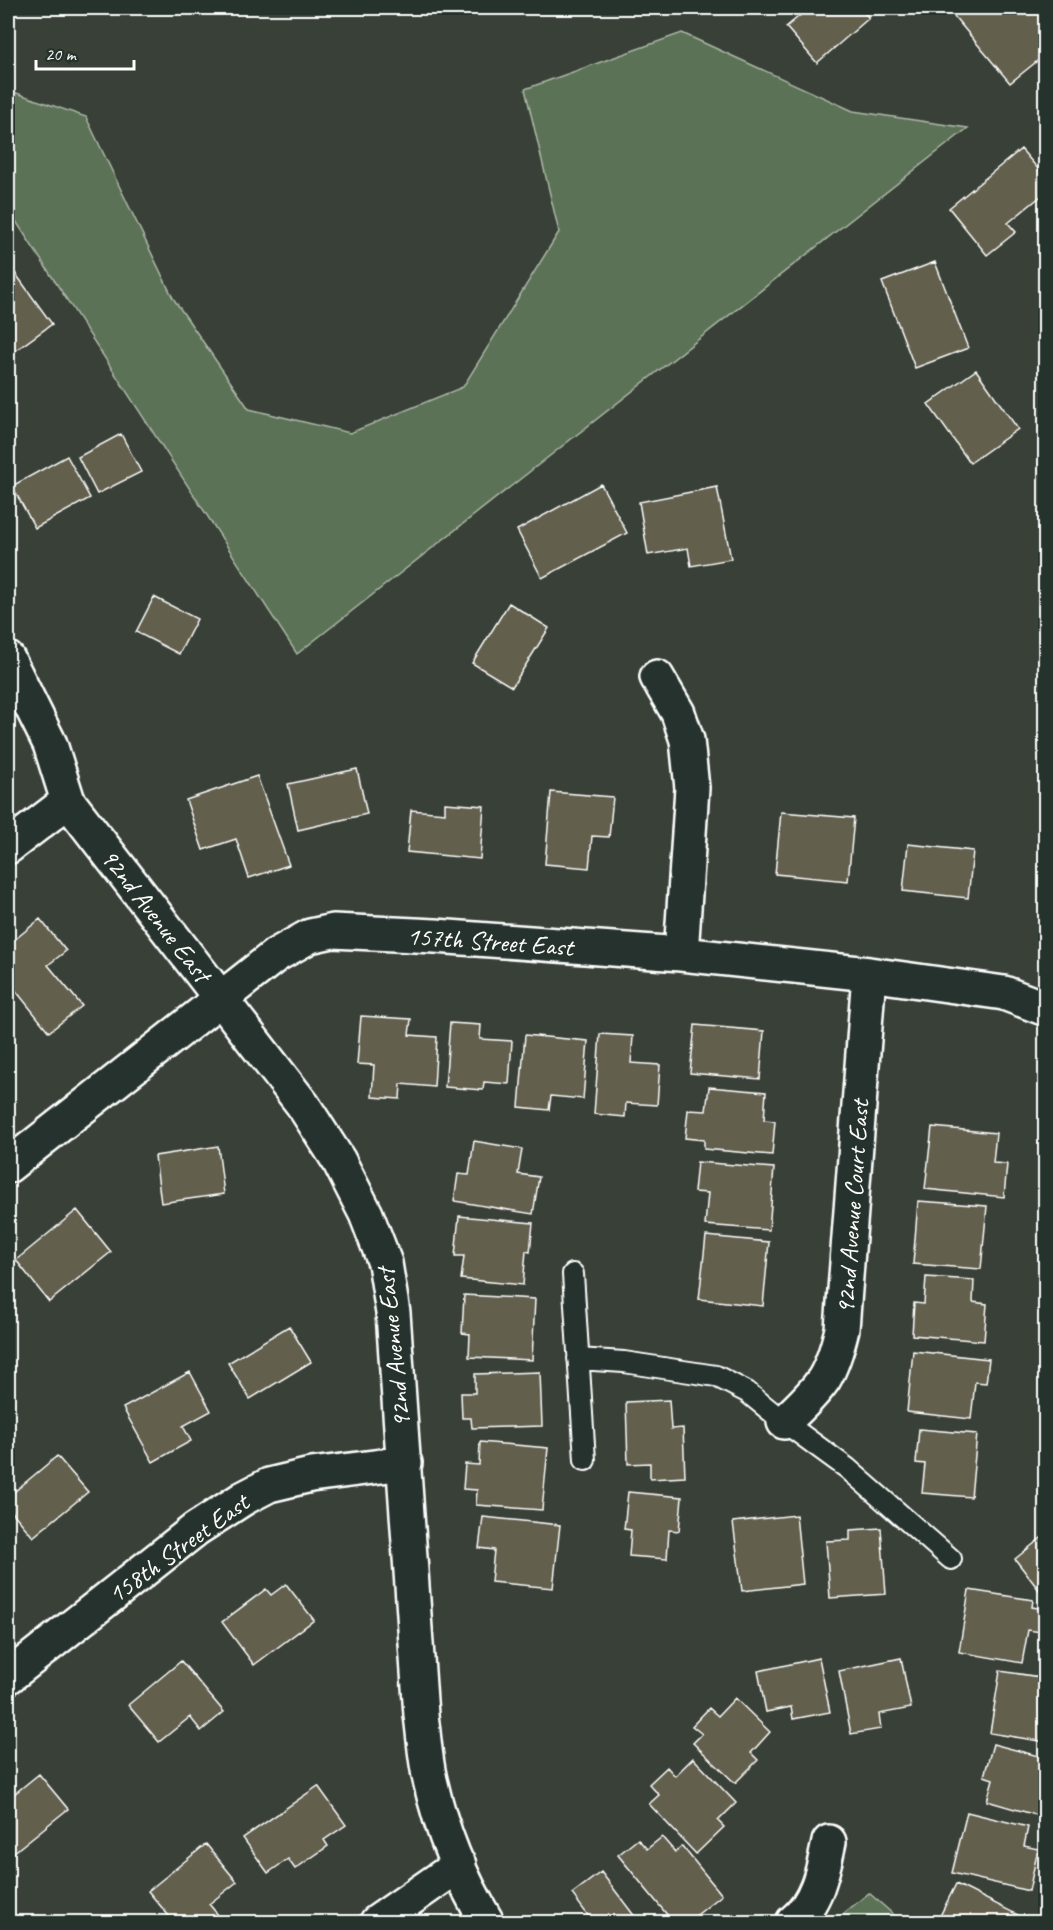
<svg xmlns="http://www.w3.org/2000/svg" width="1053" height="1930" viewBox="0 0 1053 1930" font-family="Caveat,sans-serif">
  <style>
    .green { fill: #5c7256; stroke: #aeb8aa; stroke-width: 1.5 }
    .building { fill: #635f4d; stroke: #fff; stroke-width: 1.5 }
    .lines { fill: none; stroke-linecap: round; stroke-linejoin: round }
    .lane-casing { stroke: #fff; stroke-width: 24 }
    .street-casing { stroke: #fff; stroke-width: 38 }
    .lane { stroke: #26332d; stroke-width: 20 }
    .street { stroke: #26332d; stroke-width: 33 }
    .labels { text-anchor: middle; stroke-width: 4.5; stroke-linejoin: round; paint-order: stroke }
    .street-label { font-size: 26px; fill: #fff; stroke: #26332d }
  </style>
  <rect width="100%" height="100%" fill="#384037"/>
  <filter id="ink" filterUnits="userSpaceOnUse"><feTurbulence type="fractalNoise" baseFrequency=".0167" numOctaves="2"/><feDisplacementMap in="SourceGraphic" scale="12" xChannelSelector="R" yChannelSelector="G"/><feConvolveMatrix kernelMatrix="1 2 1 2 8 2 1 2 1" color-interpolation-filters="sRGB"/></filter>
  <g filter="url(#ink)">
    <path class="green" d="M682,33L853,111L968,128L297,654L8,209V90L86,117L173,298L249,409L350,433L463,387L559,232L525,89Z
      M869,1893L902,1922H833Z"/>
    <path class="building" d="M809,8H860L869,18L817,63L786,27Z
      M949,8H1036L1046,19V54L1010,83L948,9Z
      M1021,149L1046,178V192L1008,223L1016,232L987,255L949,208Z
      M935,262L968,348L915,368L882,282Z
      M10,266L52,324L8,356V268Z
      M976,370L1018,429L970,463L928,404Z
      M121,434L141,472L97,494L78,457Z
      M67,456L90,498L35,528L12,486Z
      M601,484L627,533L542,578L517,530Z
      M717,487L731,559L691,566L688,548L648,555L639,502Z
      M154,597L197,619L179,654L136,632Z
      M509,603L549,628L512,687L472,663Z
      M357,769L367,814L298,830L288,784Z
      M257,776L289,865L249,878L236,839L203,850L186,800Z
      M551,792L613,797L609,837L592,836L589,868L545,864Z
      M445,803L484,806L480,859L407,852L411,810L445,813Z
      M781,812L854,818L848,881L775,874Z
      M908,844L973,851L968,898L903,891Z
      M40,919L66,951L48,965L82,1006L49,1032L8,981V945Z
      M361,1016L411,1019L409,1035L437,1037L434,1087L401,1084L400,1099L372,1097L374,1065L357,1064Z
      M450,1023L481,1025L480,1039L512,1041L509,1084L484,1082L483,1090L445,1087Z
      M695,1025L764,1031L760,1079L690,1073Z
      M600,1034L633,1036L631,1063L660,1065L657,1105L626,1103L625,1117L594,1114Z
      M525,1035L588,1041L583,1099L551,1096L549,1110L519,1107Z
      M709,1087L766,1092L764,1120L775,1121L772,1155L704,1149V1140L685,1138L688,1110L706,1111Z
      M932,1127L996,1133L993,1163L1007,1164L1004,1197L925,1189Z
      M474,1141L522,1149L518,1174L539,1177L533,1214L454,1201L458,1174L469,1175Z
      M218,1146L224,1194L161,1203L155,1156Z
      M697,1162L774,1168L769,1230L705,1225L708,1193L694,1192Z
      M918,1201L987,1206L981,1269L913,1264Z
      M77,1210L111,1252L49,1302L16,1260Z
      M459,1216L533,1223L530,1252L526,1251L523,1285L461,1279L464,1256H455Z
      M706,1236L769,1242L763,1306L699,1299Z
      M926,1277L974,1280L973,1302L987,1304L984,1341L912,1335L914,1303L924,1304Z
      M464,1295L535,1299L532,1360L469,1357L470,1334L462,1333Z
      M289,1326L311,1362L250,1399L228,1363Z
      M913,1351L989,1359L986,1383L975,1382L971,1419L907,1412Z
      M190,1372L211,1411L183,1426L191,1441L153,1462L123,1408Z
      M540,1372L542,1426L472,1428L471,1418H462L461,1393H475V1374Z
      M669,1400L671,1429L683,1428L685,1477L650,1479V1463L628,1464L626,1402Z
      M919,1429L977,1434L971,1497L922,1493L925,1464L916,1463Z
      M480,1442L548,1448L542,1510L476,1505L477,1490L463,1489L465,1464L479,1465Z
      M57,1456L88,1492L33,1537L8,1507V1497Z
      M628,1492L682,1497L679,1531L669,1530L667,1559L629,1556L631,1530L624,1529Z
      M796,1515L803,1584L742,1591L733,1522Z
      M483,1517L560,1525L553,1588L491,1582L494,1550L479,1548Z
      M881,1528L886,1594L830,1598L826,1541L850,1540V1530Z
      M1046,1534V1585L1039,1590L1015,1559Z
      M286,1584L314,1620L254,1665L222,1622L266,1589L271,1595Z
      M969,1590L1033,1600L1032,1607L1045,1609L1041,1632L1028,1630L1022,1663L959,1652Z
      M819,1658L830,1712L793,1719L791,1707L766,1712L758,1671Z
      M901,1658L911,1708L879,1714L881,1729L851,1734L839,1671Z
      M181,1661L224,1712L201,1731L190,1717L159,1742L128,1705Z
      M1000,1671L1046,1678V1742L990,1733Z
      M735,1698L770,1732L751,1753L758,1760L735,1783L693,1743L702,1734L692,1726L709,1708L718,1716Z
      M993,1744L1046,1758V1818L987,1801L993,1779L984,1776Z
      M693,1758L736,1803L718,1821L724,1827L696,1854L649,1804L659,1795L649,1784L667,1767L675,1776Z
      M39,1774L68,1809L8,1857V1799Z
      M318,1786L346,1825L324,1840L328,1846L295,1869L288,1859L268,1873L243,1838Z
      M967,1812L1028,1827L1024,1846L1038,1849L1029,1891L952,1873Z
      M662,1837L675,1852L682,1846L722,1895L688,1922H673L618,1855L638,1839L647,1849Z
      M206,1844L237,1882L209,1904L224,1922H174L148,1891Z
      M601,1872L639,1922H584L590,1918L572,1894Z
      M956,1884L1030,1921L1029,1922H948L939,1918Z"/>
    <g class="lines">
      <g class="lane-casing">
        <path id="lane" d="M573,1274L585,1460
          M578,1359L624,1362L716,1376L747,1392L784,1422L847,1468L951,1559"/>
      </g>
      <g class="street-casing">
        <path id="street" d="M8,659L50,744L68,801L303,1105L339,1161L366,1214L385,1263L393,1313L421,1715C424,1737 425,1759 430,1780C441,1829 461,1879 487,1922
          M657,677L678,713L687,740L692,788L681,954
          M8,847L68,801
          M8,1166L276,955L310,936L333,931L435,936L681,954L869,974L1004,993L1046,1009
          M784,1422C798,1409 813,1395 824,1379C833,1364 838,1346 842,1329L869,974
          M8,1677L196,1529L244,1498L269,1485L311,1475L405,1463
          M377,1922L459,1865
          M793,1922C817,1903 823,1871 829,1842"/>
      </g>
      <use href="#lane" class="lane"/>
      <use href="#street" class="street"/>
    </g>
  </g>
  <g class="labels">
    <g class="street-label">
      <text transform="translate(156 915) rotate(52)" y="9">92nd Avenue East</text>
      <text transform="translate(490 941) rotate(4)" y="9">157th Street East</text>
      <text transform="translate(852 1207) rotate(-86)" y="9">92nd Avenue Court East</text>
      <text transform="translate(393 1348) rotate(-96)" y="9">92nd Avenue East</text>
      <text transform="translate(178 1548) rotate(-36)" y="9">158th Street East</text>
    </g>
  </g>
  <rect width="1053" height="1930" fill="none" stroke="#26332d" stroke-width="30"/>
  <rect x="15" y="15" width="1023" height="1900" fill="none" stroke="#fff" stroke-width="2" filter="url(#ink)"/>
  <path d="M36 60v9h98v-9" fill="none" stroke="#ffffff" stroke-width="3"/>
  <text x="45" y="60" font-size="18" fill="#ffffff" stroke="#26332d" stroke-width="4.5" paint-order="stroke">20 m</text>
</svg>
